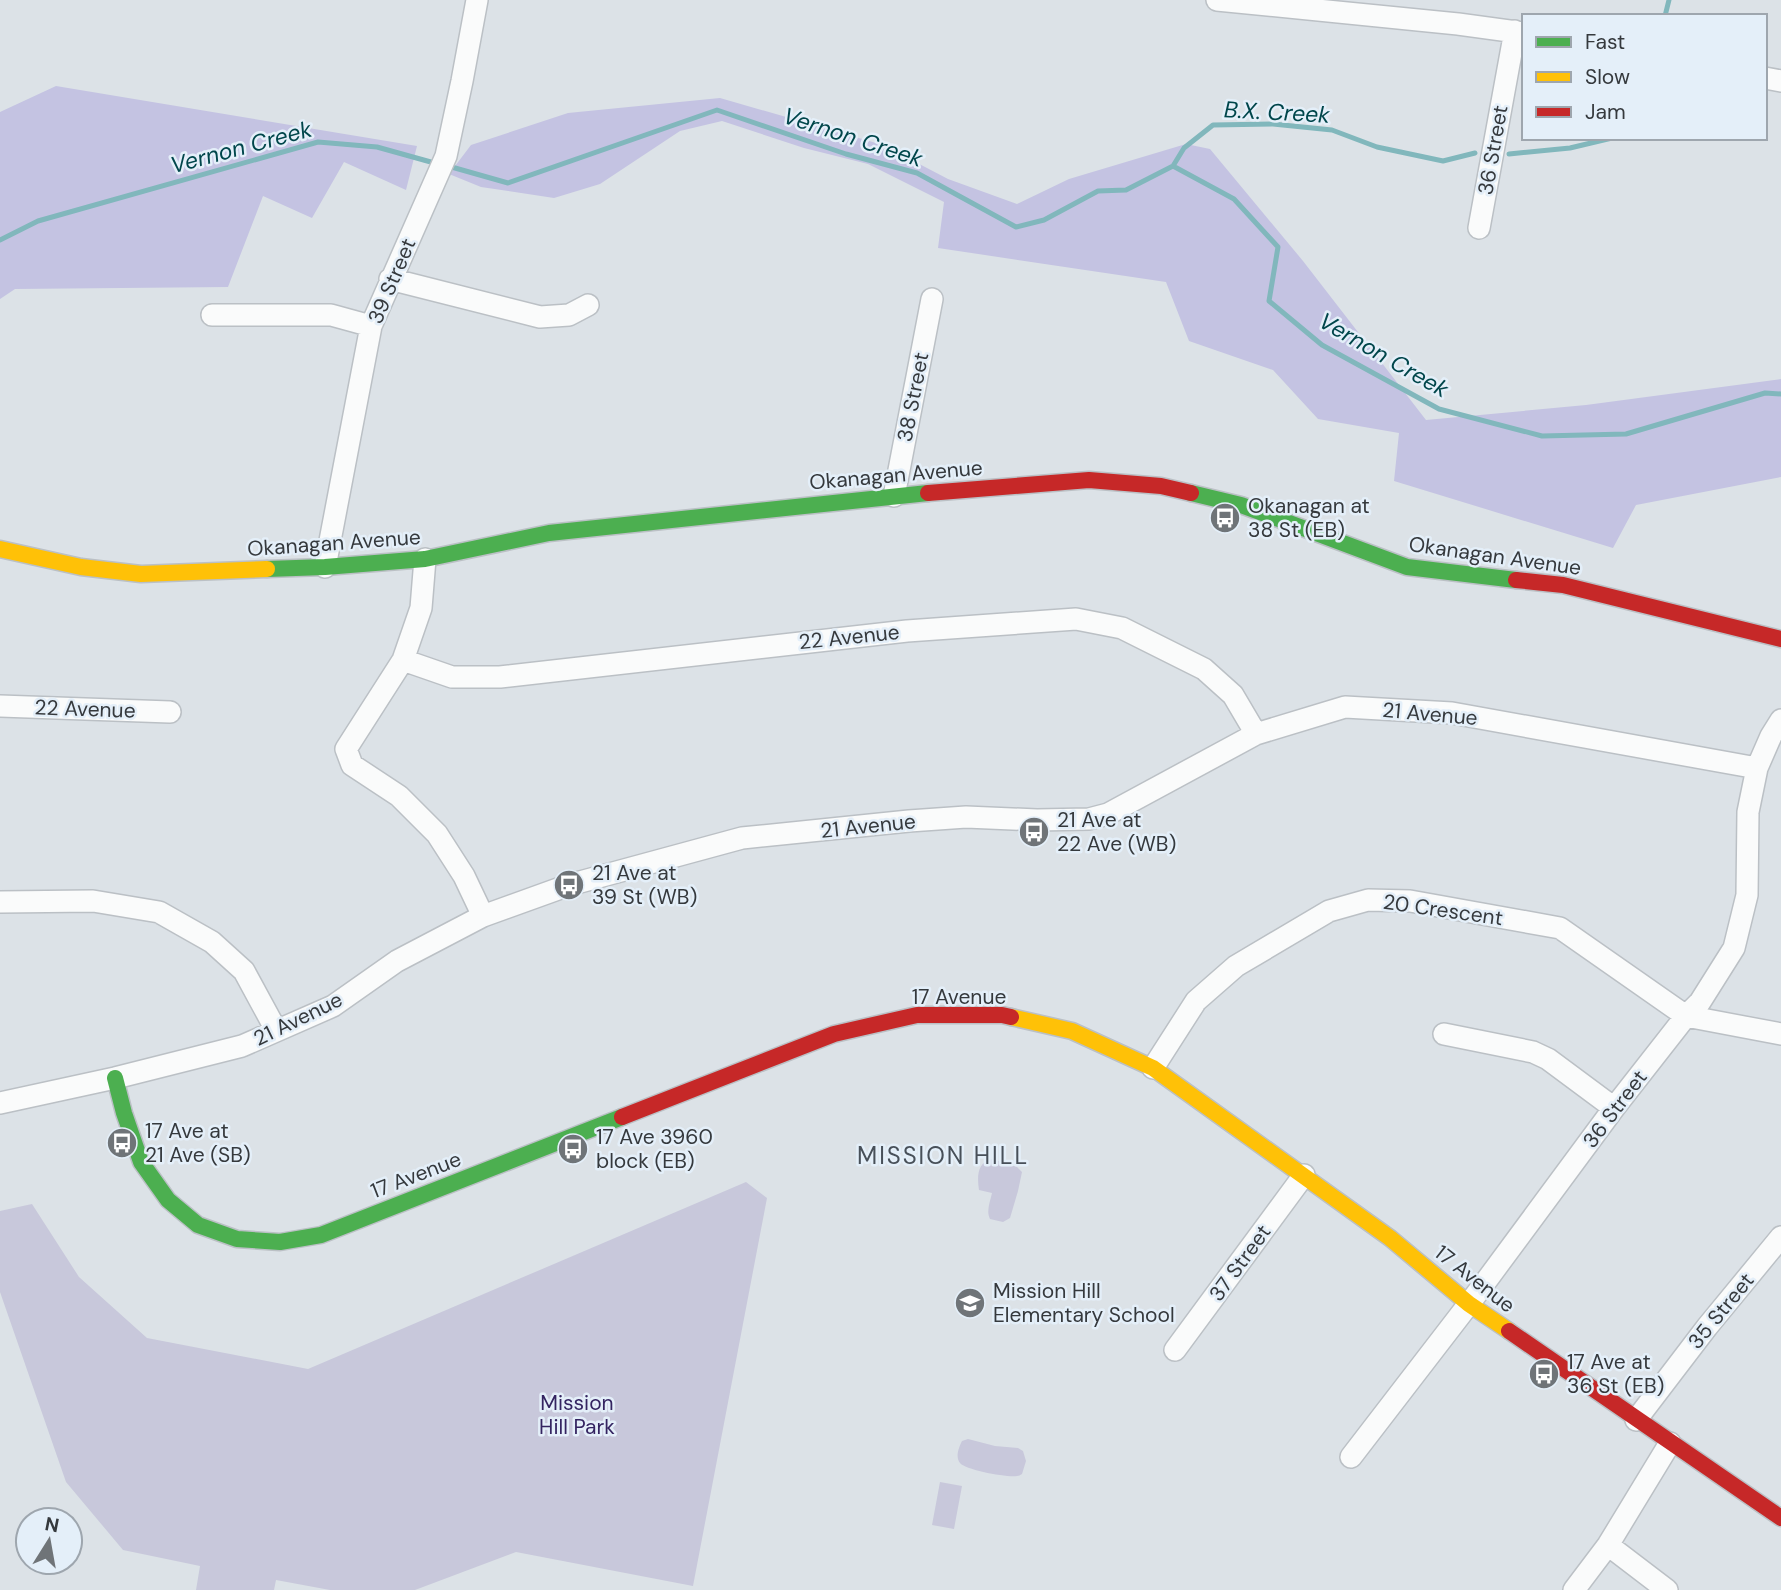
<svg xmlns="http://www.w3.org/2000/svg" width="1781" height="1590" viewBox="0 0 1781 1590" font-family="'DM Sans',sans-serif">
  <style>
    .green { fill: #c8c8db }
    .forest { fill: #c4c3e2 }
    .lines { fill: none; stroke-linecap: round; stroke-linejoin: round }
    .stream { stroke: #81b7bc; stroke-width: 5 }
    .street-casing { stroke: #bbc0c5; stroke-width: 24 }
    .fast-casing { stroke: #bbc0c5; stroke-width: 19 }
    .slow-casing { stroke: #bbc0c5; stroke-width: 19 }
    .jam-casing { stroke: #bbc0c5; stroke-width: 19 }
    .street { stroke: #fafbfb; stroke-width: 21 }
    .fast { stroke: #4caf50; stroke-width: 16 }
    .slow { stroke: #ffc107; stroke-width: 16 }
    .jam { stroke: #c62828; stroke-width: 16 }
    .labels { text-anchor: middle; stroke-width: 5; stroke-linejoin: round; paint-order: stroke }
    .street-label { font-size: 21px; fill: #35393d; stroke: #e4eff9 }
    .poi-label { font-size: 21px; fill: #35393d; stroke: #e4eff9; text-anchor: start }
    .park-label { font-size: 21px; fill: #342461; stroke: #e4eff9 }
    .water-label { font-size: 23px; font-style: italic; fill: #00464b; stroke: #e4eff9 }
    .quarter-label { font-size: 24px; letter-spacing: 2px; fill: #485059; stroke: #e4eff9 }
  </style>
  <rect width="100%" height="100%" fill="#dce2e7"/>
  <path class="green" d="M992,1159L1017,1167L1022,1172L1018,1191L1010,1218L1003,1222L990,1219C986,1211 990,1202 992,1193L979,1190C977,1177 977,1162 992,1159Z
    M746,1182L767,1198L693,1586L516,1552L415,1590H330L276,1580L274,1590H196L200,1566L123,1550L66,1482L0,1292V1211L32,1204L79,1277L147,1338L308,1369Z
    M968,1439L995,1446L1018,1448L1023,1451L1026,1461L1022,1474C1020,1475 1019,1476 1017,1476C1009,1478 965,1470 960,1463C955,1457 959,1447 962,1441Z
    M940,1482L962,1486L954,1529L932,1525Z"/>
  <path class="forest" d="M56,86L417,146L406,190L344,162L312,218L263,196L228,287L15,289L0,299V112Z
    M720,98L883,145L948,179L1017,204L1069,179L1186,144L1210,149L1303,261L1426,420L1586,405L1781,379V477L1636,505L1613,548L1394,481L1399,433L1318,419L1273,370L1189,341L1166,282L938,248L944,202L868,164L804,148L722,121L680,131L600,184L554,198L481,187L449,174L471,145L568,113Z"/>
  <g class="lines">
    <path class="stream" d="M1665,16L1669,0
      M1509,154L1570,148L1612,138
      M448,166L508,183L717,110L846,154L917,173L1016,227L1044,220L1098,191L1126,190L1173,166
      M1173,166L1234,199L1278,247L1269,301L1322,345L1439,409L1542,436L1626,434L1765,393L1781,394
      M1173,166L1184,148L1213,125L1273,124L1332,130L1377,147L1443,161L1475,153
      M0,240L38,221L318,142L377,147L438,164"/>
    <g class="street-casing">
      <path id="street" d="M1217,0L1458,24L1524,33
        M1765,78L1781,81
        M1479,228L1515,31
        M390,279L540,317L569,315L588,305
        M212,315H331L371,326
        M894,496L932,299
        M425,559L421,608L403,660L346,749L352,765L399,796L437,834L464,876L483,916
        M325,567L371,326L446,156L462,81L477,0
        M403,660L452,677H500L907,631L1076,619L1122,628L1204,669L1233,695L1256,734
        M0,706L170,712
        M0,902L93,901L159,912L212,942L244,971L276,1030
        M1444,1034L1533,1052L1548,1059L1614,1108
        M1153,1068L1196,1001L1236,966L1329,911L1368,900L1410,901L1560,928L1686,1016L1781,1034
        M0,1103L115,1078L242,1046L333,1006L397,961L483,916L569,885L742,838L909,821L966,817L1037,820L1089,819L1108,814L1256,734L1345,707L1452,713L1757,768
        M1175,1350L1304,1175
        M1636,1420L1707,1327L1781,1237
        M1351,1457L1478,1292L1614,1108L1686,1016L1700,1002L1734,948L1747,895L1748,812L1757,768L1771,736L1781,720
        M1608,1545L1667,1590
        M1574,1590L1608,1545L1670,1443"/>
    </g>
    <g class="fast-casing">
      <path id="fast" d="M1191,493L1241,505L1407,567L1516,580
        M267,569L325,567L425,559L549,533L928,493
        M115,1078L124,1113L141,1162L168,1200L198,1225L237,1239L280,1242L321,1235L622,1117"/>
    </g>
    <g class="slow-casing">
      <path id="slow" d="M0,549L81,567L141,574L267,569
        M1011,1017L1072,1031L1153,1068L1390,1238L1469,1304L1509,1331"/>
    </g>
    <g class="jam-casing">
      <path id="jam" d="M928,493L1089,480L1161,486L1191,493
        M1516,580L1563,585L1781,639
        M622,1117L834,1034L917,1015H1002L1011,1017
        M1509,1331L1781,1518"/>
    </g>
    <use href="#street" class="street"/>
    <use href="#fast" class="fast"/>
    <use href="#slow" class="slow"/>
    <use href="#jam" class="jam"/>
  </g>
  <defs>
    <g id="bus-disc" transform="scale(1.575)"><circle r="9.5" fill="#6f7478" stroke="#e4eff9"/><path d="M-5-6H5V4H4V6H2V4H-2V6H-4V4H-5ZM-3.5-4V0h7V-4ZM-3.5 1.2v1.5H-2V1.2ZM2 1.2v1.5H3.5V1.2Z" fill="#fff"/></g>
    <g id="school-disc" transform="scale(1.575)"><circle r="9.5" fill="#6f7478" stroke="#e4eff9"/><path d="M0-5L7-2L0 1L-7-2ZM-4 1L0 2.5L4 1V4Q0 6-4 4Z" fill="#fff"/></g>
  </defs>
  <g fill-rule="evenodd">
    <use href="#bus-disc" x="1225" y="518"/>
    <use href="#bus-disc" x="1034" y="832"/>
    <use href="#bus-disc" x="569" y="885"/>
    <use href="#bus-disc" x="122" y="1143"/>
    <use href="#bus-disc" x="573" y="1149"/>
    <use href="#school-disc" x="970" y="1303"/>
    <use href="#bus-disc" x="1544" y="1374"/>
  </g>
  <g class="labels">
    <g class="street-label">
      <text transform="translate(1493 150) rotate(-80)" y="7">36 Street</text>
      <text transform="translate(392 281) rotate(-67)" y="7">39 Street</text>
      <text transform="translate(913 397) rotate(-79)" y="7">38 Street</text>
      <text transform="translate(896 475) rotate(-5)" y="7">Okanagan Avenue</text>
      <text transform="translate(334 543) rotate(-4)" y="7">Okanagan Avenue</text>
      <text transform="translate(1495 556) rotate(8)" y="7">Okanagan Avenue</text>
      <text transform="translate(849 637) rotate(-6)" y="7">22 Avenue</text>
      <text transform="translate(85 709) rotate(2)" y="7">22 Avenue</text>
      <text transform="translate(1430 714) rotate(5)" y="7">21 Avenue</text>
      <text transform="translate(868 826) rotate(-6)" y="7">21 Avenue</text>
      <text transform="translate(1443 910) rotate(8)" y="7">20 Crescent</text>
      <text x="959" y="1004">17 Avenue</text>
      <text transform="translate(298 1019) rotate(-26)" y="7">21 Avenue</text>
      <text transform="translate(1615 1109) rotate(-53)" y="7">36 Street</text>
      <text transform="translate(416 1175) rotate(-21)" y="7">17 Avenue</text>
      <text transform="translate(1240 1263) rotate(-54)" y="7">37 Street</text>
      <text transform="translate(1475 1279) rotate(38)" y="7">17 Avenue</text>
      <text transform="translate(1721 1311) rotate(-51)" y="7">35 Street</text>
    </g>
    <g class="poi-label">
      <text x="1248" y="513">Okanagan at<tspan x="1248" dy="24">38 St (EB)</tspan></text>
      <text x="1057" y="827">21 Ave at<tspan x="1057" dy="24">22 Ave (WB)</tspan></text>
      <text x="592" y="880">21 Ave at<tspan x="592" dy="24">39 St (WB)</tspan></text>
      <text x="145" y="1138">17 Ave at<tspan x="145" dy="24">21 Ave (SB)</tspan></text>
      <text x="596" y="1144">17 Ave 3960<tspan x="596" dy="24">block (EB)</tspan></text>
      <text x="993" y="1298">Mission Hill<tspan x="993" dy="24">Elementary School</tspan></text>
      <text x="1567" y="1369">17 Ave at<tspan x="1567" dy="24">36 St (EB)</tspan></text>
    </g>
    <g class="park-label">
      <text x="577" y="1410">Mission<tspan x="577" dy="24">Hill Park</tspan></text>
    </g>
    <g class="water-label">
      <text transform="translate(1277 112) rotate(3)" y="8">B.X. Creek</text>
      <text transform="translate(853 137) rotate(18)" y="8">Vernon Creek</text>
      <text transform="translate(241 147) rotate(-15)" y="8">Vernon Creek</text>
      <text transform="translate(1384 355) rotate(30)" y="8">Vernon Creek</text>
    </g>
    <g class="quarter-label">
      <text x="943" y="1164">MISSION HILL</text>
    </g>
  </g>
  <rect x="1522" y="14" width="245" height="126" fill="#e4eff9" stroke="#9ea6ae" stroke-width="2"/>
  <rect x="1536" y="37" width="35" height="10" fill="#4caf50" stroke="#9ea6ae" stroke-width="2"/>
  <text x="1585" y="49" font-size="21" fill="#35393d">Fast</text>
  <rect x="1536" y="72" width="35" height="10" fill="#ffc107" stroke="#9ea6ae" stroke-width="2"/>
  <text x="1585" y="84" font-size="21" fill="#35393d">Slow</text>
  <rect x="1536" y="107" width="35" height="10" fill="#c62828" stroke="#9ea6ae" stroke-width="2"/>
  <text x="1585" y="119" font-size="21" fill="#35393d">Jam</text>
  <g transform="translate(49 1541) rotate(11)"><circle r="33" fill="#e4eff9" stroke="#9ea6ae" stroke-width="2"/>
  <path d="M0-5L12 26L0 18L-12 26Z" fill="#6f7478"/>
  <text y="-10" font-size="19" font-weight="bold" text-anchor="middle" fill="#35393d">N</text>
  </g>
</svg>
